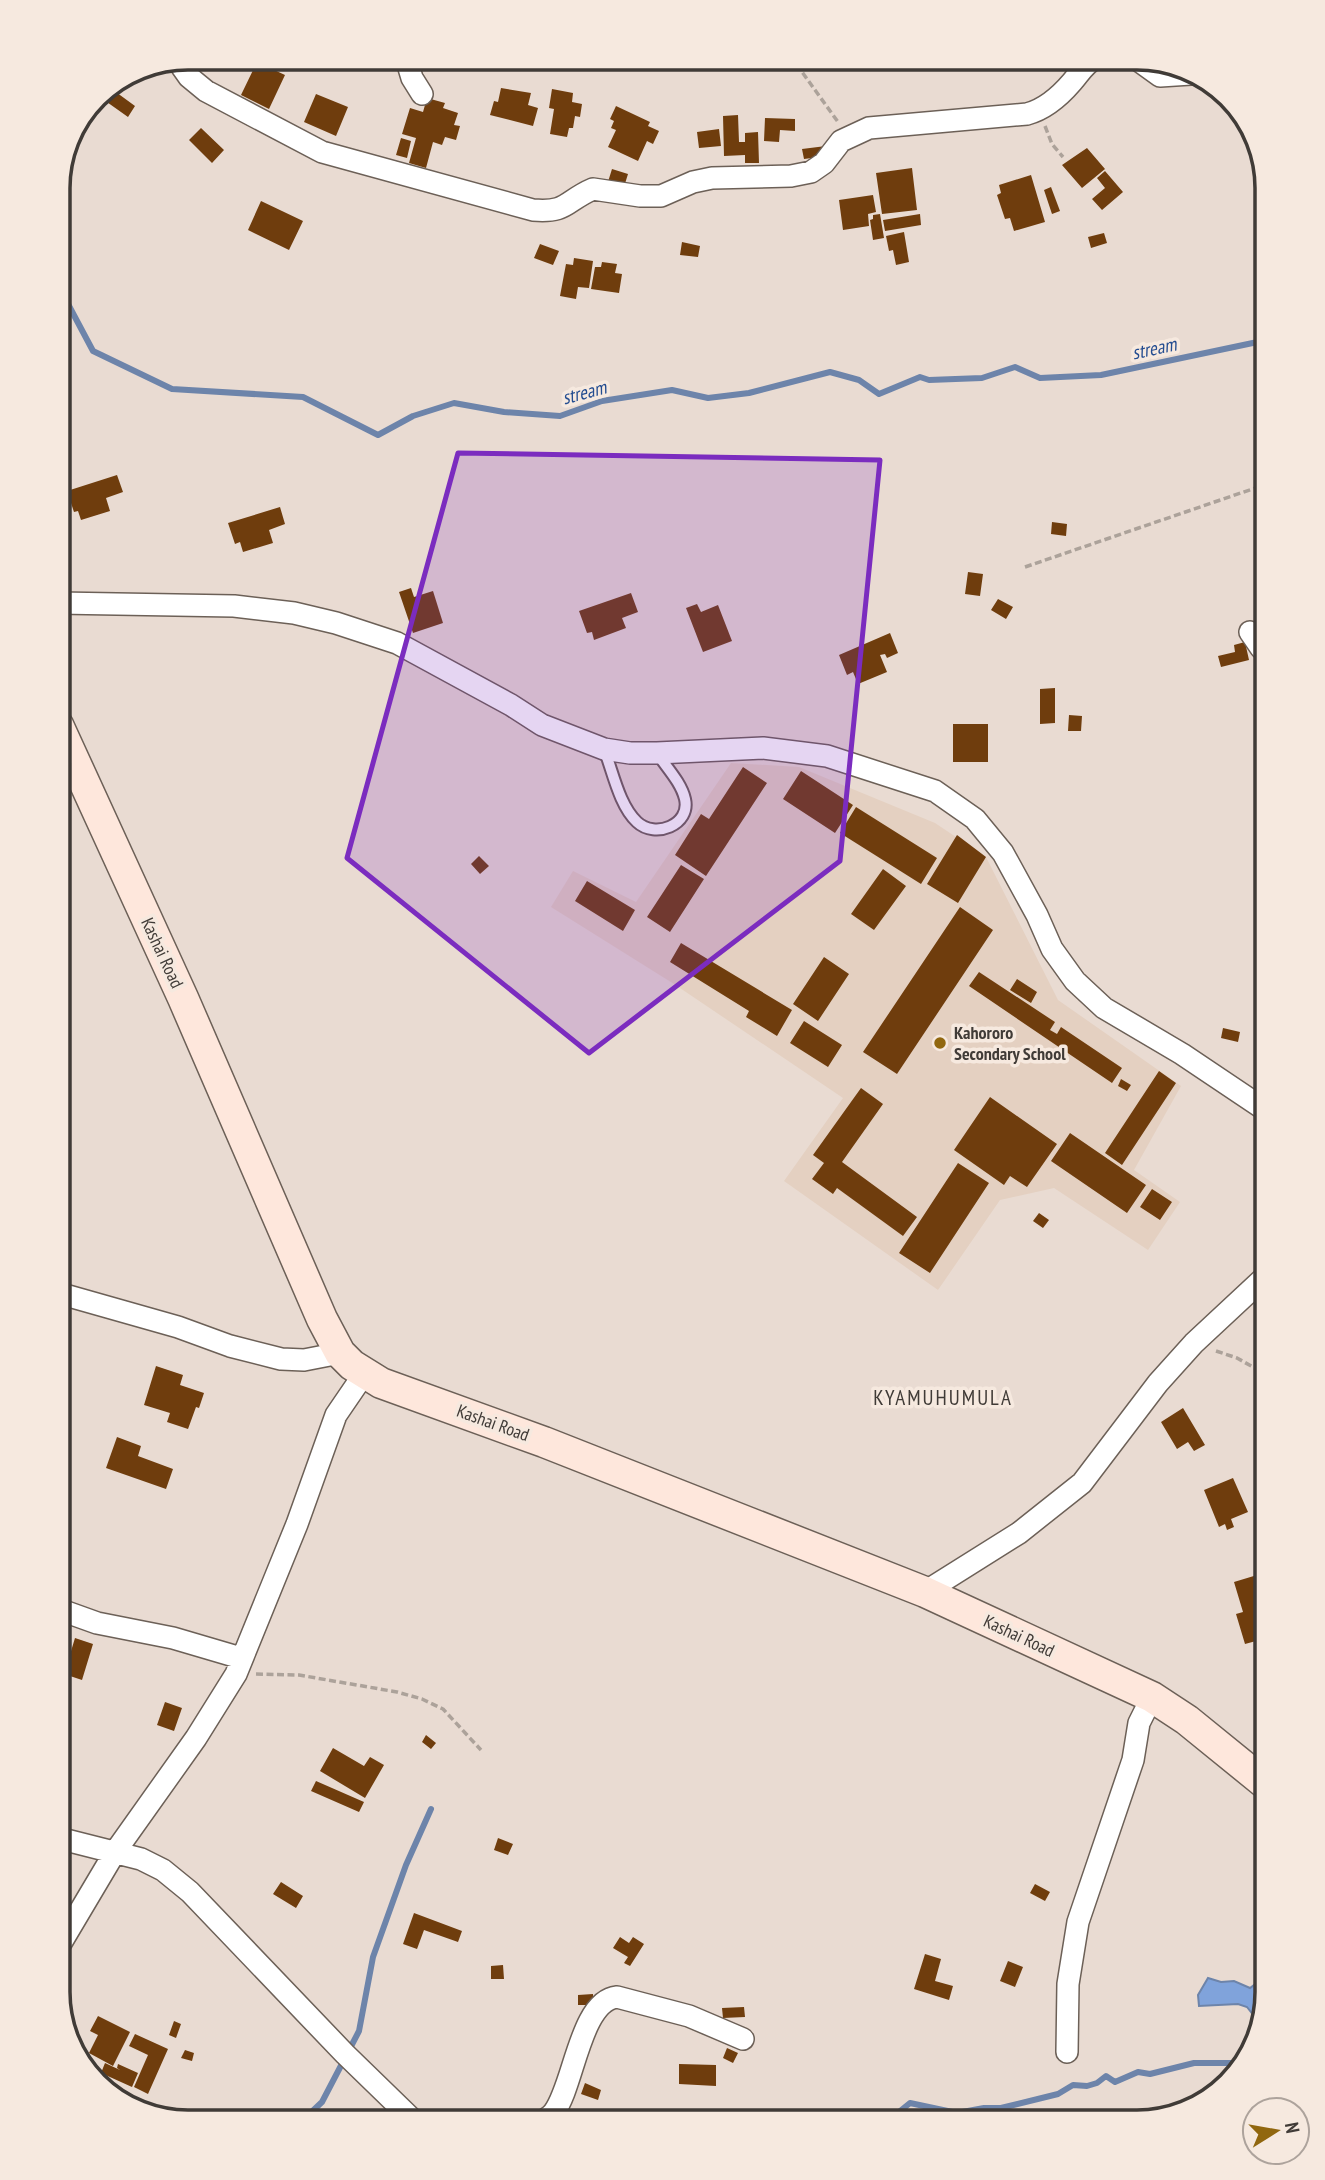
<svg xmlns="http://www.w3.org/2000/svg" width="1325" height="2180" viewBox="0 0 1325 2180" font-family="'PT Sans Narrow',sans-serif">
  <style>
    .built { fill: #e4d0c1 }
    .water { fill: #80a3db; stroke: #6d84aa; stroke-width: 2 }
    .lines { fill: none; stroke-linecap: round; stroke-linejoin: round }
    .stream { stroke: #6d84aa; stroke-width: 6 }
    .building { fill: #6f3d0d }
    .lane-casing { stroke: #6c6057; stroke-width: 14 }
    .street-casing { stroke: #6c6057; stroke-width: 24 }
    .secondary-casing { stroke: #6c6057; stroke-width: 33 }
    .path { stroke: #aca29a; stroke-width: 3.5; stroke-dasharray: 7 3.5; stroke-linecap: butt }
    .lane { stroke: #fff; stroke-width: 10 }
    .street { stroke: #fff; stroke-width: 21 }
    .secondary { stroke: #fee7dc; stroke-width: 30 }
    .marked { fill: #7b2cbf; fill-opacity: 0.2; stroke: #7b2cbf; stroke-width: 5; stroke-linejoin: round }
    .poi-dot { fill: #91670f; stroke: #f6e9df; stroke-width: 2.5 }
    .labels { text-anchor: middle; stroke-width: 7; stroke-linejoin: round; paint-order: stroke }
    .street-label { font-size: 18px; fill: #403b37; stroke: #f6e9df }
    .poi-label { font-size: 18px; font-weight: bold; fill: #403b37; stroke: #f6e9df; text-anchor: start }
    .water-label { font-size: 19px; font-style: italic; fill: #234c90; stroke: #f6e9df }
    .quarter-label { font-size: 21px; letter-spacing: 2px; fill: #403b37; stroke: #f6e9df }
    .rim { fill: none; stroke: #403b37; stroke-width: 3.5 }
  </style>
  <rect width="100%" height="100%" fill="#e9dbd2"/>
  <path class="built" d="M731,763L799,767L935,823L986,857L1058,1000L1181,1086L1134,1170L1180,1202L1148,1250L1054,1188L1000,1200L938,1290L784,1181L843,1098L674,984L551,907L573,871L636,902Z"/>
  <path class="water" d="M1208,1978L1221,1982L1234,1981L1250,1988L1258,1982L1267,1987L1261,2012L1254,2016L1247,2007L1238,2004L1199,2006L1198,1995Z"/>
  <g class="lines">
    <path class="stream" d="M59,178L68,304L93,351L172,389L303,397L378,435L413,416L454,403L504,412L560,416L602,401L672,390L708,398L749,393L830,372L859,380L879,394L920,377L929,380L982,378L1015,367L1040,378L1101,375L1267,340
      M301,2122L322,2102L359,2031L373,1957L406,1865L431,1809
      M876,2122L889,2120L910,2103L957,2113L984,2108H1001L1058,2094L1073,2085L1087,2086L1097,2083L1106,2076L1115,2082L1138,2072L1150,2074L1194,2063H1246"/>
  </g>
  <path class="building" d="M322,58H358L352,71Z
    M257,62L285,75L269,109L241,95Z
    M109,87L135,106L128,117L97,95Z
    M501,88L531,93L528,105L538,108L533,126L490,115L494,101L498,102Z
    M552,89L573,93L572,102L582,104L580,117L575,116L573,128H569L567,137L550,134L554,109L549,108Z
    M316,94L348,107L336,136L304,122Z
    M427,98L445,103L443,108L458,113L454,125L460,126L456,140L445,137L442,145L433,142L426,168L409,163L416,138L402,134L410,108L423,112Z
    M616,106L650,122L648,126L659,131L653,144L647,141L638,161L608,147L616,130L611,128L614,121L610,119Z
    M738,115L739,142H745V133L758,132L759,163H745V155L724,156L723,116Z
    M765,118L795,119V131L780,130L779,142L764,141Z
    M201,128L224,150L212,163L189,140Z
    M719,129L721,146L699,148L697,132Z
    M401,138L411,141L407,158L396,155Z
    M826,146L827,156L804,159L802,149Z
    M1087,148L1105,169L1082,188L1062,165Z
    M912,168L917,210L882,214L876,173Z
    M612,169L628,174L623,190L607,185Z
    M1105,171L1123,192L1102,210L1092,199L1105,188L1097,178Z
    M1031,175L1045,222L1014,231L1010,218L1005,219L997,195L1001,193L999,185Z
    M1051,187L1060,211L1052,214L1044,190Z
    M873,195L876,212L868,214L869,226L843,230L839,200Z
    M261,201L303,221L289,250L248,230Z
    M880,214L884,238L873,240L870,220L873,219V215Z
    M920,214L921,225L885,231L883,220Z
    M904,232L909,262L896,265L893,250L889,251L886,236Z
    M1104,233L1107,243L1091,248L1088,237Z
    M682,242L700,246L698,257L680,255Z
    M540,244L559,251L553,265L534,258Z
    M574,258L593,261L589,288L578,287L576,299L560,296L566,264L573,265Z
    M602,262L617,264L615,273L622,274L619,293L591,289L595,267H601Z
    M117,475L123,492L106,498L110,511L81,520L78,511L74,512L67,491Z
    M280,507L285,524L269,530L273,543L243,552L240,542L235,544L228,523Z
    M1052,522L1067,524L1066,536L1051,534Z
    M968,572L983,574L980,596L965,594Z
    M411,588L414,597L433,591L443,623L413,633L399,592Z
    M631,593L638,612L622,618L626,628L594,640L592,632L587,633L579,611Z
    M998,599L1013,607L1006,619L991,610Z
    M697,604L701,612L718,605L732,641L703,652L686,608Z
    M890,633L898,653L887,658L885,654L880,655L887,672L858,684L853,672L847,675L839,655Z
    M1245,642L1249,660L1221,667L1218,656L1235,652L1234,645Z
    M1055,688V723L1040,724V689Z
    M1069,715L1082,716L1081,731H1068Z
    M953,724H988V762H953Z
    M743,767L767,783L706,876L675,855L701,814L709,819Z
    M801,771L853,805L835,833L783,799Z
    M856,807L937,858L921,884L840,833Z
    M957,835L986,857L958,903L927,884Z
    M479,856L489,866L480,874L471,864Z
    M681,865L704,879L670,932L647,917Z
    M883,869L906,886L874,930L851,914Z
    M587,881L635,910L623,931L575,901Z
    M960,907L993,930L897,1074L863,1052Z
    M681,943L792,1010L777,1036L746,1017L749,1011L670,962Z
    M824,957L849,974L818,1021L793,1004Z
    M979,972L1055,1022L1050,1030L1057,1034L1061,1027L1122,1068L1112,1083L969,986Z
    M1017,979L1037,992L1031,1003L1010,990Z
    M804,1021L842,1045L828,1067L790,1043Z
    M1223,1028L1240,1032L1238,1042L1221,1038Z
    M1159,1071L1176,1083L1122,1165L1105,1153Z
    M1121,1079L1131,1085L1127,1091L1118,1086Z
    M861,1088L883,1104L842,1162L917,1217L903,1236L837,1188L833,1194L812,1179L824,1163L813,1155Z
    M990,1097L1057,1144L1027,1187L1010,1176L1004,1185L954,1150Z
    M1070,1133L1146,1185L1127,1213L1051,1161Z
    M958,1163L989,1183L930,1273L899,1253Z
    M1152,1189L1172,1202L1160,1220L1140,1207Z
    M1039,1213L1049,1220L1043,1228L1033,1221Z
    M156,1366L183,1375L180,1385L204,1393L199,1408L196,1407L188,1429L167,1422L170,1413L144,1405Z
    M1183,1408L1205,1445L1194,1451L1188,1442L1177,1449L1161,1422Z
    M117,1437L141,1446L138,1456L173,1469L166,1489L106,1468Z
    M1233,1478L1248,1512L1231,1519L1234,1527L1227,1530L1225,1524L1219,1527L1204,1490Z
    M1267,1572V1638L1245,1644L1236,1614L1243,1612L1234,1582Z
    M75,1638L93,1644L82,1680L58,1672V1657L68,1661Z
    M165,1702L182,1708L174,1731L157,1725Z
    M426,1735L436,1743L431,1749L422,1742Z
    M333,1748L364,1766L370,1757L384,1765L365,1798L320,1771Z
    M316,1781L364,1802L359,1812L311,1791Z
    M498,1838L513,1844L508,1855L494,1850Z
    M281,1882L303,1896L296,1908L273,1894Z
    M1035,1884L1050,1892L1045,1901L1030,1893Z
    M414,1913L462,1931L458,1942L424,1930L417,1949L403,1944Z
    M620,1937L629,1943L633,1937L644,1944L630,1966L624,1963L628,1957L613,1948Z
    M925,1954L941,1959L935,1981L953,1986L949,2000L914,1989Z
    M1008,1961L1023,1967L1015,1987L1000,1981Z
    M503,1965L504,1979H491V1966Z
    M593,1994V2005H578V1995Z
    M744,2007L745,2017L723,2018L722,2008Z
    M98,2016L130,2032L113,2066L89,2053L98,2035L90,2031Z
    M174,2021L181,2024L176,2038L169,2035Z
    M135,2034L168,2049L148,2094L134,2087L148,2055L129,2046Z
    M727,2048L738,2053L733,2063L723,2058Z
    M185,2050L194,2053L192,2061L181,2058Z
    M105,2063L120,2070L117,2068L118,2064L138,2073L132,2087L101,2073Z
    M679,2064L716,2065V2086L679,2084Z
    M585,2083L601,2090L598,2100L581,2094Z"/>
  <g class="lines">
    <g class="lane-casing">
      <path id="lane" d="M604,749C613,772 619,805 637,822C655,839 691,825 685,799C681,782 666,767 657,753"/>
    </g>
    <g class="street-casing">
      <path id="street" d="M406,58L412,78L422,94
        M1135,58L1160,76L1191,74
        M177,60L189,77L206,91L322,152L533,210C568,213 565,201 593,189L640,196H661L693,182L712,178L791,176L811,172L824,163L841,141L869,128L1027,114C1046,109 1060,96 1072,82C1080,73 1085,63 1096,58
        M58,603L234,606L294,613L336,623L397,643L511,705L542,725L604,749L630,753H657L763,748L827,756L935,791L975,819L1003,853L1037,915L1052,949L1075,981L1104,1008L1182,1054L1267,1111
        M1250,632L1261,648L1267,651
        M58,1293L178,1327L230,1346L281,1359L304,1360L340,1353
        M925,1592L1019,1533L1082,1483L1158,1383L1194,1343L1267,1275
        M58,1609L97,1623L173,1638L241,1658
        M58,1838L141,1859L163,1870L190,1892L345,2054L415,2122
        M58,1948L115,1852L196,1738L236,1674L297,1524L336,1415L364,1374
        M1067,2052L1068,1984L1078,1922L1133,1760L1139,1723L1152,1697
        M542,2122C546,2119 551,2116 554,2112C574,2086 580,2001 617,1997L689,2016L743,2039"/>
    </g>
    <g class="secondary-casing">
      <path id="secondary" d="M58,725L183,998L322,1319L340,1353L352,1365L381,1383L544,1442L925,1592L1152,1697L1187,1720L1267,1785"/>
    </g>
    <path class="path" d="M788,58L797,65L838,122
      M1045,126L1052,144L1063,157
      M1025,567L1267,484
      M1216,1351L1237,1358L1267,1375
      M256,1674L299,1675L397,1692L422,1699L443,1709L481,1750"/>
    <use href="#lane" class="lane"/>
    <use href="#street" class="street"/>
    <use href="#secondary" class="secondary"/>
  </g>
  <path class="marked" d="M458,453L880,460L840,861L589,1053L347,858Z"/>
  <circle class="poi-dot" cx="940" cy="1043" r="7"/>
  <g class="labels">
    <g class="street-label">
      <text transform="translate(162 953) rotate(65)" y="6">Kashai Road</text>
      <text transform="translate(493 1423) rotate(20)" y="6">Kashai Road</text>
      <text transform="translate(1019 1636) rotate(25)" y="6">Kashai Road</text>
    </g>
    <g class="poi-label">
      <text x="954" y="1039">Kahororo<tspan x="954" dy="21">Secondary School</tspan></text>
    </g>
    <g class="water-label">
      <text transform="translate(1154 348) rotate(-12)" y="7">stream</text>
      <text transform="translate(584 392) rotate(-15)" y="7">stream</text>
    </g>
    <g class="quarter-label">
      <text x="943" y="1405">KYAMUHUMULA</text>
    </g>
  </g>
  <path d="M0 0H1325V2180H0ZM188 70H1137A118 118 0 0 1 1255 188V1992A118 118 0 0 1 1137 2110H188A118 118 0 0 1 70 1992V188A118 118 0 0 1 188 70Z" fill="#f6e9df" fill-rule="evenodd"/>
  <path class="rim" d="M188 70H1137A118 118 0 0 1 1255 188V1992A118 118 0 0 1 1137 2110H188A118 118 0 0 1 70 1992V188A118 118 0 0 1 188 70Z"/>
  <g transform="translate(1276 2131) rotate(79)"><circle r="33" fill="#f6e9df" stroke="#ada39c" stroke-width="2"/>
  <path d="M0-5L12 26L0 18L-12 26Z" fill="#91670f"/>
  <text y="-10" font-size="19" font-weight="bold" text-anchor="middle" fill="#403b37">N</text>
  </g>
</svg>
